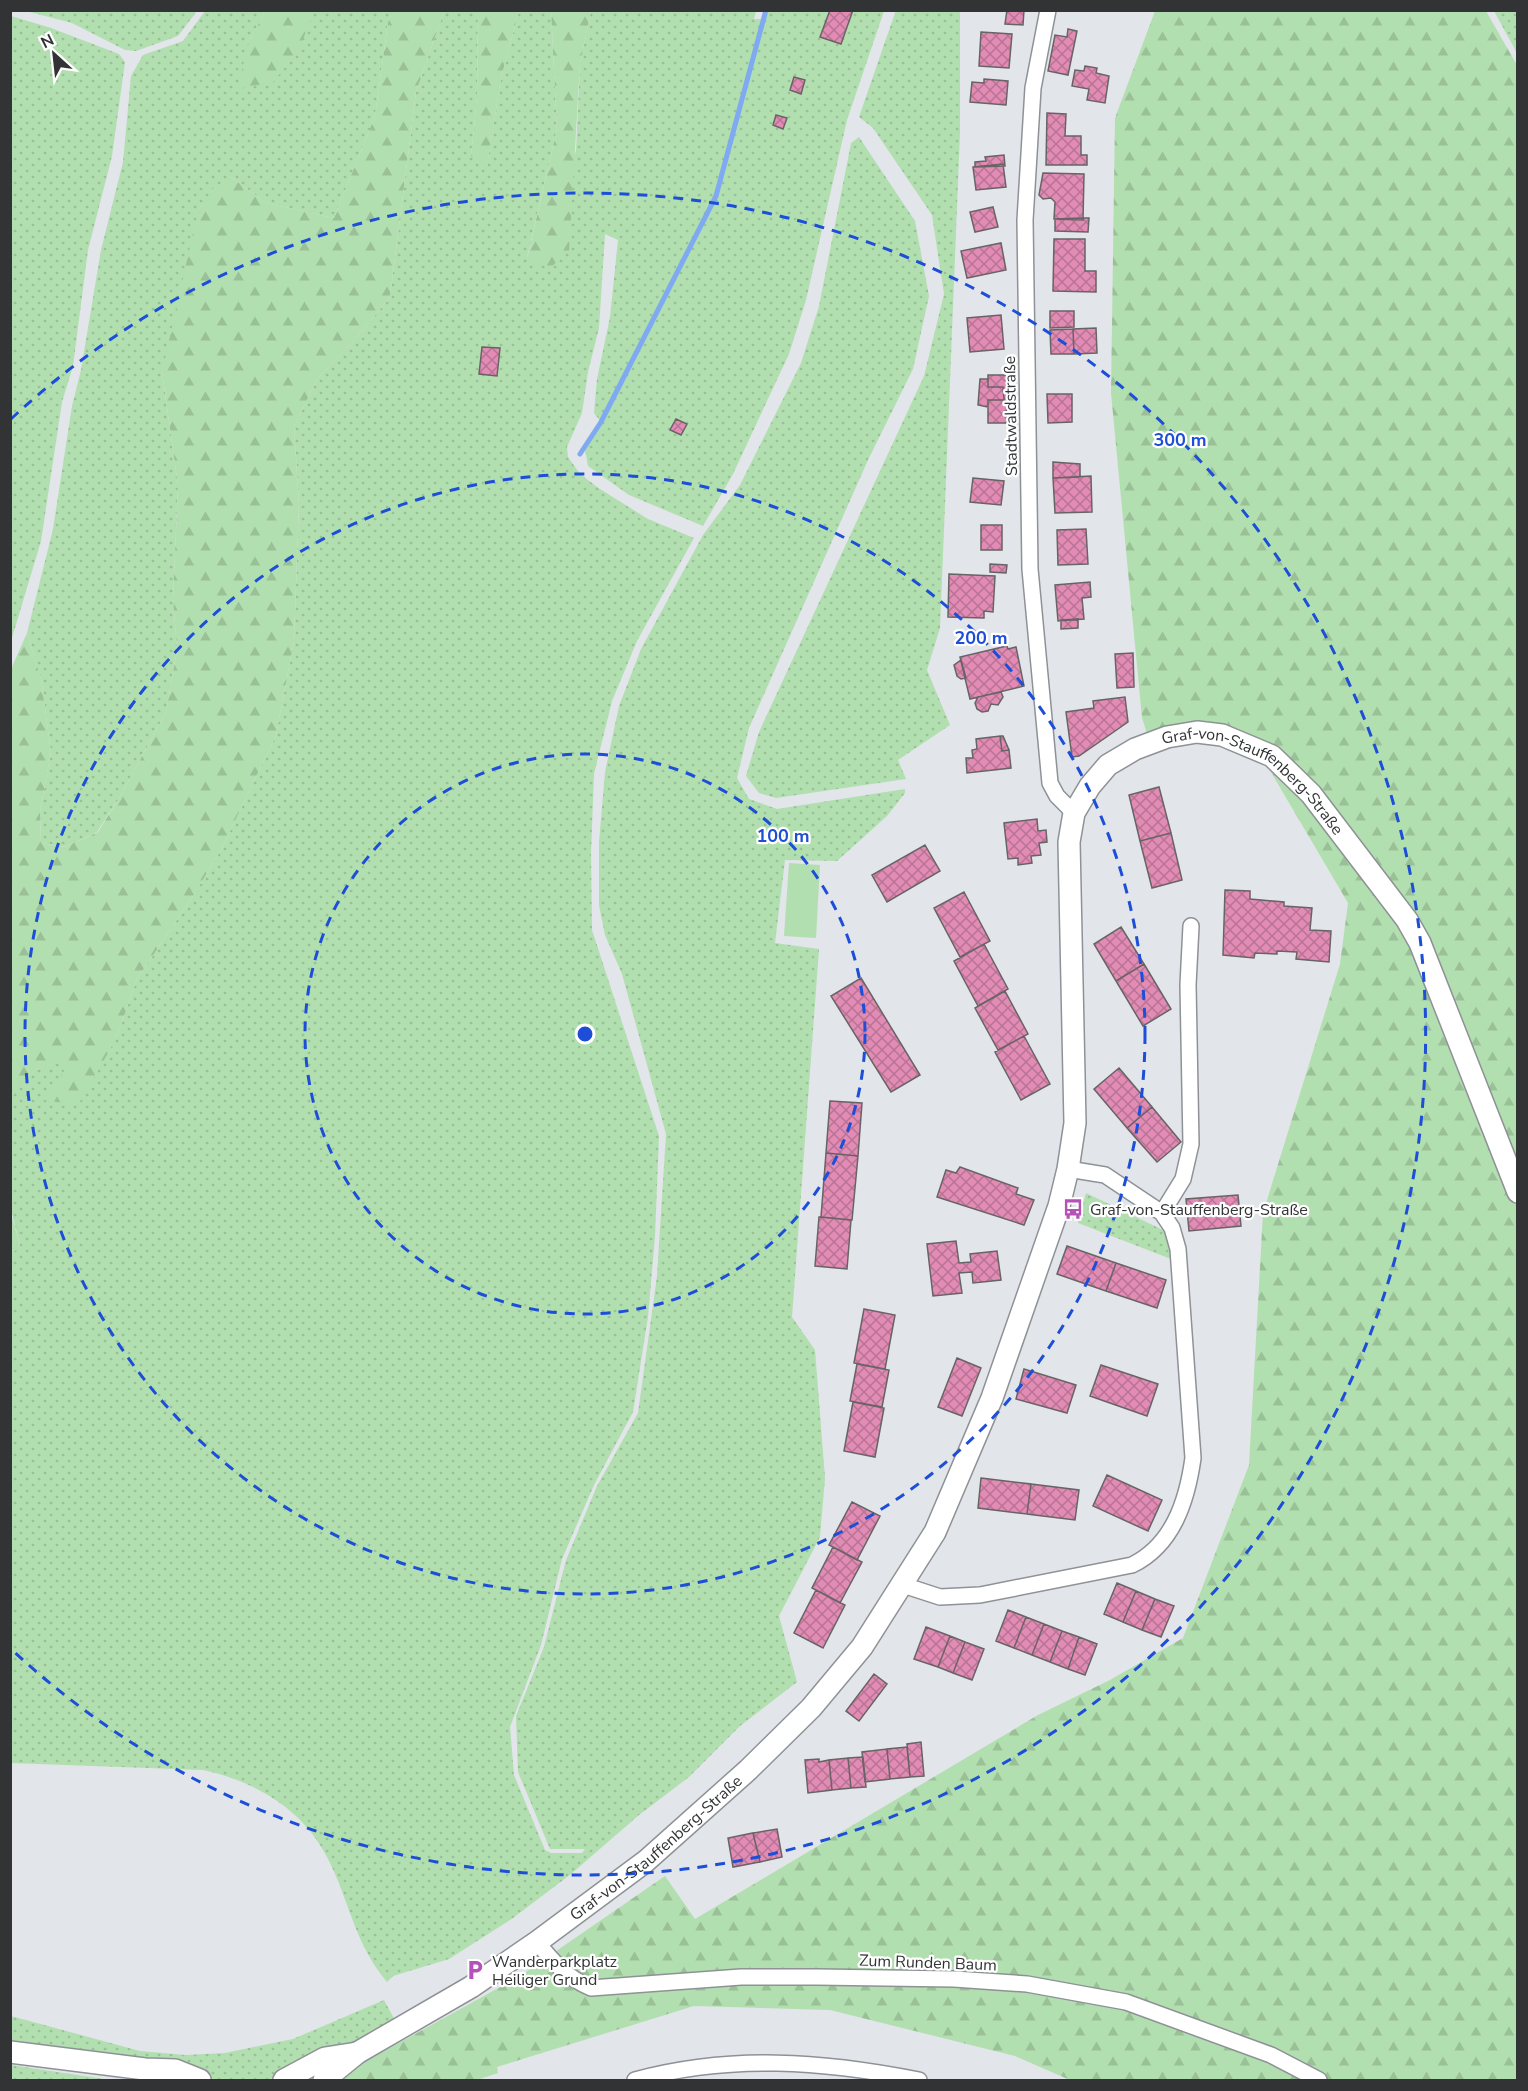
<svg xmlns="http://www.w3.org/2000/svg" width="1528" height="2091" viewBox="0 0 1528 2091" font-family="'Nunito Sans',sans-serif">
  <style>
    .green { fill: url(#green-dots) }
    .forest { fill: url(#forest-firs) }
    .pitch { fill: #b2dfaf }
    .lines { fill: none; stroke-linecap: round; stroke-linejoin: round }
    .stream { stroke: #7faaf2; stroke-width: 5 }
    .building { fill: url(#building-cross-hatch); stroke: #686365; stroke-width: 1.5 }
    .street-casing { stroke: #8e9296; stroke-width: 18 }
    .secondary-casing { stroke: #8e9296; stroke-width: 24 }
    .street { stroke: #fff; stroke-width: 15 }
    .secondary { stroke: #fff; stroke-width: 21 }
    .ring { fill: none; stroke: #1d4ed8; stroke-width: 3; stroke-dasharray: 10 8 }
    .labels { text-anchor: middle; stroke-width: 4.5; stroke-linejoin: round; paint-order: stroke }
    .street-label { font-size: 16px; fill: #313334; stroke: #fff }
    .poi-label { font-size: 16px; fill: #313334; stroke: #fff; text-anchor: start }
    .centre { fill: #1d4ed8; stroke: #fff; stroke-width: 3 }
    .ring-label { font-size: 18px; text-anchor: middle; font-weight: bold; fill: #1d4ed8; stroke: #fff; stroke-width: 4.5; stroke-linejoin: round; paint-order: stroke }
  </style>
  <defs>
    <pattern id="green-dots" width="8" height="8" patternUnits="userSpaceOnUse" patternTransform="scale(1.5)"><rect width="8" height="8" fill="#b2dfaf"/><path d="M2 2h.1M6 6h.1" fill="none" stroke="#9ac097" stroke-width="1.8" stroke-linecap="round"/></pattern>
    <pattern id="forest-firs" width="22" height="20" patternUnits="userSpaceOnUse" patternTransform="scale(1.5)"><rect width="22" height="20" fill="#b2dfaf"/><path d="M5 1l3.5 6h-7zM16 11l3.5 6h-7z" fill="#9ac097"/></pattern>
    <pattern id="building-cross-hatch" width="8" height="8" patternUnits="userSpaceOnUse" patternTransform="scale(1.5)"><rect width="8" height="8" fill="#e28cb5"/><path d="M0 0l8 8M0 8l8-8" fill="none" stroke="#b87394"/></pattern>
  </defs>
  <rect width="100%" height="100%" fill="#e2e5ea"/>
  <path class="green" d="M896,10L960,11V133L940,628L927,670L950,725L898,760L906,779L776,798L759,793L746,776L759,732L924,376L944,294L932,215L873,128L859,117Z
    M26,11H197L178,36L136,51L125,50L72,23Z
    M205,11H265L249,42L314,11H395L388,22L375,116L334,218L266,203L231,177L162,372L178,485L173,599L177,649L166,712L121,795L97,832L65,847L41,843L40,812L51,752L41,679L27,633L53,529L72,406L81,370L101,250L123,162L131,76L143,55L183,41Z
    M444,11H478L477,98L471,156L487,166L501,78L519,11H551L557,129L527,258L576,151L580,64L591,11H756L754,19H764L766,11H884L847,120L806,300L789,354L733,474L703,526L629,495L588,466L585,449L601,422L594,413L597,379L610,317L618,240L605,234L599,328L588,372L582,413L567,447L568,457L580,474L600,489L648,519L694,538L637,641L612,701L594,774L591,853L592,930L659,1136L655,1236L648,1317L633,1412L594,1485L562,1559L541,1645L510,1727L514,1775L545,1850L551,1853H582L585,1849H550L518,1772L516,1716L544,1647L566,1560L597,1486L638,1413L657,1276L666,1134L622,974L605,935L599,905V842L605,772L619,706L641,649L703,535L740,485L801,363L819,306L851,143L859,137L915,221L929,296L913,369L868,460L749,728L737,778L749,799L777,809L905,789V793L887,816L837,861L785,860L775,943L819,949L792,1317L815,1350L825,1478L820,1537L779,1616L797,1682L740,1726L689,1777L639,1815L571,1874L513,1918L449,1959L393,1976L387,1982C353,1941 350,1901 327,1857C302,1808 254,1781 203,1770L11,1763L10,1256L20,1245L11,1210L10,1092L36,1069L64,1060V1071L116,1039L137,979L193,896L222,848L276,735L294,641L299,504L294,427L317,379L352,343L390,297L416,92Z
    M1494,11H1517V53Z
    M11,16L51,28L119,54L125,62L112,156L88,250L73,366L62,402L41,541L11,641Z
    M1086,1193L1165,1231L1171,1259L1078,1223Z
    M384,2000L397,2024L370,2038L292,2066L271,2080H212L198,2075L11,2044V2016L140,2051L185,2055L225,2053L293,2039Z
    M11,2065L104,2079L109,2080H11Z"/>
  <path class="forest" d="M395,10L444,11L416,92L390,297L352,343L317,379L294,427L299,504L294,641L276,735L222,848L193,896L137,979L116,1039L78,1105L44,1100L64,1071L63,1061L36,1069L11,1092V669L27,633L41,679L51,752L40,812L41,843L65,847L98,832L121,795L166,712L177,649L173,599L178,485L162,372L196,220L212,189L231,177L266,203L334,218L375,116L388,22Z
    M265,11H314L298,52L273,82L237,89L249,42Z
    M478,11H519L501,78L487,167L471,156L477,98Z
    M551,11H591L580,64L569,251L551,267L527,259L557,129Z
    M1155,11H1486L1518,67L1517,2080H1070L1015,2056L830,2010L694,2006L497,2067L498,2073L477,2080H332L520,1976L665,1876L695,1919L1038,1715L1110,1680L1183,1638L1249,1465L1263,1213L1340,964L1348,903L1265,762L1221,745L1208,744H1184L1153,752L1142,718L1111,393L1115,118Z
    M10,1210L20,1245L11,1256H10Z"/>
  <path class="pitch" d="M789,863L820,865L816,938L784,936Z"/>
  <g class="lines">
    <path class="stream" d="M580,454L601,422L716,196L766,10"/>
  </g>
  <path class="building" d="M830,10H853L841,44L820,37Z
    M1007,10H1024L1023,25L1005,24Z
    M1068,29L1077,31L1068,75L1048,71L1055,35L1067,37Z
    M981,32L1012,34L1009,68L979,66Z
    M1085,66L1097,68L1096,73L1109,76L1105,103L1087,100L1089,89L1072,86L1075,70L1084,71Z
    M794,77L805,80L801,94L790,90Z
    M984,79L1008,81L1006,105L970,102L972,82L984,83Z
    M1047,113L1066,114L1065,136H1081V155H1087V165H1046Z
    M776,115L787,118L783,129L773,125Z
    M1004,155L1005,166L975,167V162L986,161L985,157Z
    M1003,164L1006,187L976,190L973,167Z
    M1043,173L1084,174L1083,220L1054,219L1055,202L1051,198L1043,199L1039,195Z
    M993,207L998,227L975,232L970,212Z
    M1083,218H1089L1088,232L1055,231V219Z
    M1054,239H1085V271H1096V292L1053,291Z
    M1001,243L1006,270L967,278L961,251Z
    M1050,311H1074V327L1050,328Z
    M1001,315L1004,349L970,352L967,318Z
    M1096,328L1097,353L1074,354L1073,329Z
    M1073,329L1074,354H1051L1050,330Z
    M482,347L500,348L497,376L479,374Z
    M988,375H1006L1007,423H988V400H1004L1003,387H988Z
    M980,379H988V387H1003L1004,400H988V407L978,405Z
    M1047,394H1072V422L1048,423Z
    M676,419L687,424L681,435L670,430Z
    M1053,462L1080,464V477L1053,478Z
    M1091,476L1092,512L1055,513L1053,478Z
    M973,478L1004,481L1001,505L970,502Z
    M981,525H1002V550H981Z
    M1086,529L1088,564L1058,565L1057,530Z
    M990,564L1007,565L1006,573L990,572Z
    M949,574L995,576L993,612L984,611V618L948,617Z
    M1090,582L1091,597L1082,598L1084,619L1058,621L1055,585Z
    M1078,619V628L1061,629V620Z
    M1007,646L1008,649L1016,647L1024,686L970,699L960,657Z
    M1133,653L1134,687L1117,688L1115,654Z
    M961,660L966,678L961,679L957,676L954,665Z
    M1001,692L1003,697L998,705L991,704L988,711L982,712L977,709L975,703L978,697Z
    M1125,697L1128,722L1079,756L1072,757L1066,712L1094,708L1093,701Z
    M1000,736H1003L1009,750L1002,751Z
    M1000,736L1002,751L1009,750L1011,768L967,773L966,758H973L972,750L977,749L976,739Z
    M1159,787L1171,833L1140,841L1129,795Z
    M1037,819L1038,831L1046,830L1047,842L1039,843L1041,855L1031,856L1032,863L1018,865V858L1008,859L1004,823Z
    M1171,833L1182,880L1152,888L1140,841Z
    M925,845L940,871L887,902L872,875Z
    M1225,890L1250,891V899L1284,902V906L1312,908L1310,930L1331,931L1329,962L1296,959L1297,952L1277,951V954L1255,953L1254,958L1223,955Z
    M964,892L990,941L960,957L934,908Z
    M1121,927L1144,964L1116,981L1094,944Z
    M984,944L1008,989L978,1006L954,961Z
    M1144,964L1171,1009L1143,1026L1116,981Z
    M861,978L920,1075L891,1092L831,996Z
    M1005,991L1028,1034L998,1050L975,1008Z
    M1024,1036L1050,1084L1021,1100L995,1052Z
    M1119,1068L1152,1107L1127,1128L1094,1089Z
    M830,1101L862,1103L858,1156L826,1153Z
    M1152,1107L1181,1142L1157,1162L1127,1128Z
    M826,1153L858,1156L852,1220L821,1217Z
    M960,1167L1018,1188L1016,1194L1034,1200L1024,1225L937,1197L946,1170L956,1173Z
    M1238,1195L1241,1226L1189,1231L1186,1199Z
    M819,1217L851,1220L847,1269L815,1266Z
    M956,1241L959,1263L971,1262L970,1254L997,1251L1001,1280L973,1283L972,1272L959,1273L962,1293L933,1296L927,1244Z
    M1067,1246L1116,1263L1106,1291L1057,1274Z
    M1116,1263L1166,1280L1157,1308L1106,1291Z
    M864,1309L895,1315L885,1369L854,1363Z
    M957,1358L981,1368L962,1416L938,1407Z
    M857,1364L889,1370L882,1407L850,1401Z
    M1101,1365L1158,1384L1147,1416L1090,1396Z
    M1024,1369L1076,1385L1067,1413L1016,1399Z
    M853,1402L884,1408L875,1457L844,1451Z
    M1107,1475L1162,1500L1148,1531L1093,1506Z
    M981,1478L1031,1484L1027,1514L978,1508Z
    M1031,1484L1079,1490L1075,1520L1027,1514Z
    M852,1502L880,1516L857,1560L829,1545Z
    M833,1547L862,1562L840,1603L812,1588Z
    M1117,1583L1136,1591L1123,1622L1104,1614Z
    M816,1590L845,1605L823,1648L794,1633Z
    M1136,1591L1155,1599L1142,1630L1123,1622Z
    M1155,1599L1174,1606L1161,1637L1142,1630Z
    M1008,1610L1026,1617L1014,1648L996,1641Z
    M1026,1617L1044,1624L1032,1655L1014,1648Z
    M1044,1624L1062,1631L1050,1662L1032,1655Z
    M926,1627L950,1636L938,1667L914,1659Z
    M1062,1631L1079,1637L1068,1669L1050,1662Z
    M950,1636L965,1642L953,1673L938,1667Z
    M1079,1637L1097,1644L1085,1675L1068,1669Z
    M965,1642L984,1649L972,1680L953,1673Z
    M874,1674L887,1684L859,1721L846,1711Z
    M921,1742L924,1776L910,1777L907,1744Z
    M907,1747L910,1777L890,1779L887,1749Z
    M887,1749L890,1779L865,1782L862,1752Z
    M863,1757L866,1787L851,1788L848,1758Z
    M848,1758L851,1788L832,1790L829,1760Z
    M819,1759V1762L829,1760L832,1790L808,1793L805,1760Z
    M777,1829L782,1857L760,1862L753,1833Z
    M753,1833L760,1862L733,1867L728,1838Z"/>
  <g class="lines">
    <g class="street-casing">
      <path id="street" d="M1048,10L1033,88L1025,220L1030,569L1050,783L1057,796L1074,813
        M1162,1213L1183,1179L1191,1144L1188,985L1191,926
        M903,1585L940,1597L980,1595L1132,1565C1173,1545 1187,1501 1193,1458L1178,1249L1172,1228L1162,1213L1105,1175L1068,1169
        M537,1942C554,1963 566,1977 591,1988L741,1977H817L954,1979L1027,1984L1126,2002L1271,2055L1319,2080
        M635,2080C731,2054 823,2061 919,2080"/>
    </g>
    <g class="secondary-casing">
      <g id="secondary">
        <path d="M10,2052L145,2069L175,2070L200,2080"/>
        <path d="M284,2080L325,2058L357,2053"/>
        <path id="s1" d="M324,2080L357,2053L471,1987L537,1942L646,1861L748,1770L811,1708L862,1647L935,1532L992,1398L1059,1206L1068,1169L1075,1123L1069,842L1074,813L1090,786L1108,765L1135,749L1167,737L1197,732L1222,735L1272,756L1311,794L1407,920L1420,943L1518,1192"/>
      </g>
    </g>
    <use href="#street" class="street"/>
    <use href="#secondary" class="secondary"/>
  </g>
  <g class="ring">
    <circle cx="585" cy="1034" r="280"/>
    <circle cx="585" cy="1034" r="560"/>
    <path d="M11 419A841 841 0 1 1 11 1649"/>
  </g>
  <defs>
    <g id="bus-bare" transform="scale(1.62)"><path d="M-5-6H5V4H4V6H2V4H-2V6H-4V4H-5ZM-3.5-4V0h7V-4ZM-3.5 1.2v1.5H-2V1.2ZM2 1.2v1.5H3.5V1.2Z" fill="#b551b8" stroke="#fff" stroke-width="2.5" paint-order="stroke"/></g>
    <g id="parking-bare" transform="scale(1.62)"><path d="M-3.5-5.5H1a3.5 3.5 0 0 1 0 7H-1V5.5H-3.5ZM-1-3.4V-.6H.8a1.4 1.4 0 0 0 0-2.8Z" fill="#b551b8" stroke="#fff" stroke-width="2.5" paint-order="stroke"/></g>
  </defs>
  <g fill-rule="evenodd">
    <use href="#bus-bare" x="1073" y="1209"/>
    <use href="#parking-bare" x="475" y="1970"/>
  </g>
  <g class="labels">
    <g class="street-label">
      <text transform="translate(1010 416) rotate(-91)" y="6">Stadtwaldstraße</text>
      <text dy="6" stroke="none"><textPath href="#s1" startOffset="1803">Graf-von-Stauffenberg-Straße</textPath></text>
      <text dy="6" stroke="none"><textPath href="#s1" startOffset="406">Graf-von-Stauffenberg-Straße</textPath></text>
      <text transform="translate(928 1962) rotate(2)" y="6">Zum Runden Baum</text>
    </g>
    <g class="poi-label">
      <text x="1090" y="1215">Graf-von-Stauffenberg-Straße</text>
      <text x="492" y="1967">Wanderparkplatz<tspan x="492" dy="18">Heiliger Grund</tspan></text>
    </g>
  </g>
  <circle cx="585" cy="1034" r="9" class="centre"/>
  <g class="ring-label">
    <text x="1180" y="446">300 m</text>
    <text x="981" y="644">200 m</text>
    <text x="783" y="842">100 m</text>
  </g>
  <rect width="1528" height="2091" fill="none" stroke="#313334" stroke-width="24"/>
  <g transform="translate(54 54) rotate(333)" stroke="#ffffff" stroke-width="4.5" paint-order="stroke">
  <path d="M0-4.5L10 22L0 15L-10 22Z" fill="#313334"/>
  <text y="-9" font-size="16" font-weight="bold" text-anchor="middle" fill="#313334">N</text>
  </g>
</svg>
